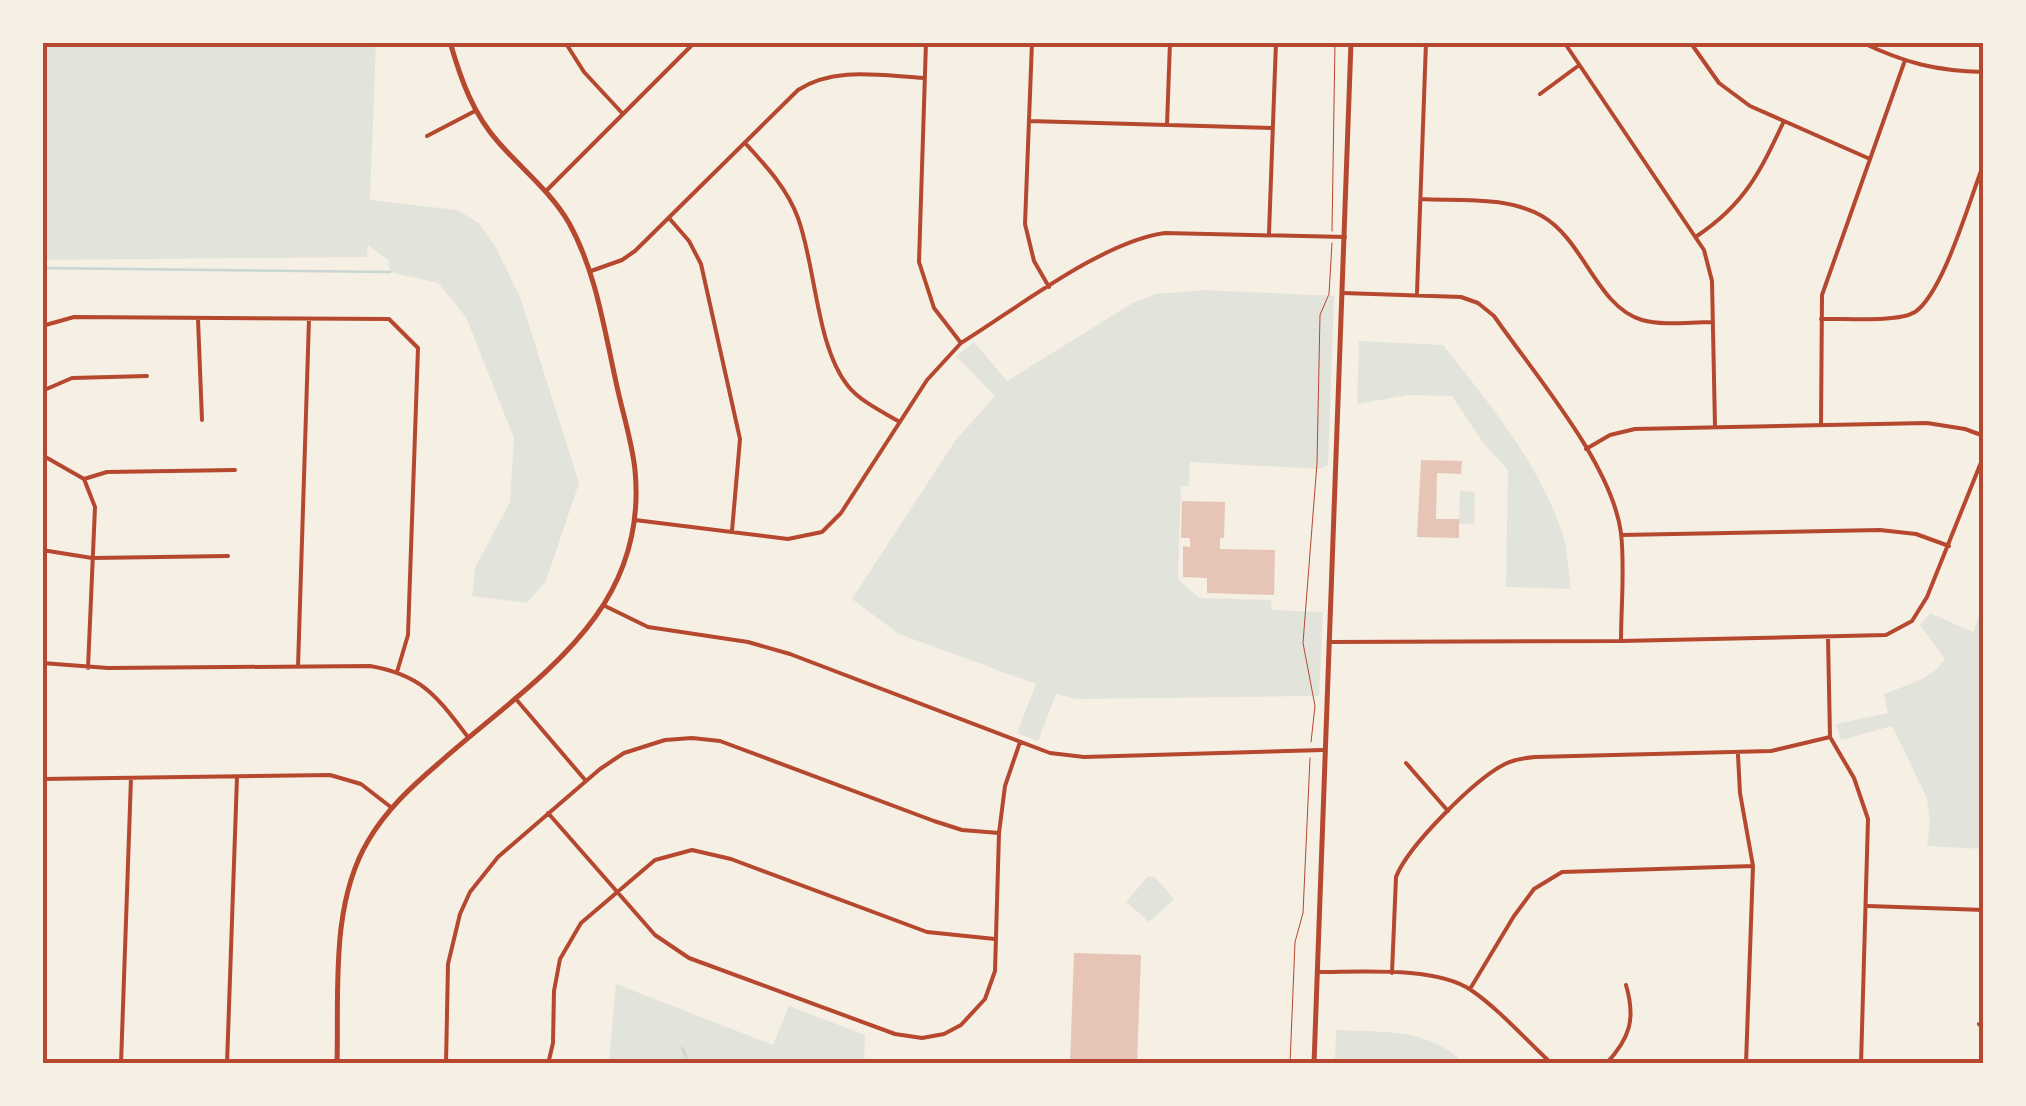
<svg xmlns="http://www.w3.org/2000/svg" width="2026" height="1106" viewBox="0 0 2026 1106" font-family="Helvetica,sans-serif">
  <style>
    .green { fill: #e2e4dc }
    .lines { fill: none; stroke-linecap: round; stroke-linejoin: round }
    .stream { stroke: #c9d6d2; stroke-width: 2.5 }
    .building { fill: #e6c5b7 }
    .path { stroke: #b5482f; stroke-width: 1 }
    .minor { stroke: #b5482f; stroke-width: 4 }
    .tertiary { stroke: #b5482f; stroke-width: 5 }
    .neatline { fill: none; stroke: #b5482f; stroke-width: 4 }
  </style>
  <rect width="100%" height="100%" fill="#f6efe4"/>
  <path class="green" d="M42,43H376L370,200L457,210L479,223L496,248L520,297L579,483L546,581L527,603L472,596L475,568L510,502L514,438L466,317L438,283L390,272L388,260L368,245L367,257L43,260Z
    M1205,290L1334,296L1328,465L1320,469L1190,462L1189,486H1181L1178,579L1199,598L1271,600L1272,610L1323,612L1319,696L1077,699L1056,694L1038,741L1017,733L1036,684L899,634L852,599L955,441L995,396L956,356L974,342L1007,381L1131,304L1155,294Z
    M1359,341L1443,345C1488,402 1540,464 1563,535C1568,552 1568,571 1571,589L1506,587L1508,470L1484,444L1452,396L1408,395L1357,404Z
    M1460,491L1475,492L1474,524H1459Z
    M1983,607V849L1927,846L1930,824L1927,798L1892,726L1841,740L1836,724L1888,713L1884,694C1904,686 1933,679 1945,659L1920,625L1930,613L1973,632Z
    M1148,876L1155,877L1174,899L1149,922L1126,902Z
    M616,984L773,1045L789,1006L865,1035L864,1063H609Z
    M1336,1030C1388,1033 1424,1027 1465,1063H1335Z"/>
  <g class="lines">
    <path class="stream" d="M42,268L390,272
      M682,1048L689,1064"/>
  </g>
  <path class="building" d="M1421,460L1462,461L1461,474L1437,473L1436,519H1459V538L1417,537Z
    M1182,501L1225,502L1224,538H1220V549L1275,550L1274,595L1207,593V578L1183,577V546L1190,547V538H1181Z
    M1074,953L1141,955L1137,1064H1070Z"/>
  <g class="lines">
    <path class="path" d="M1332,231L1335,42
      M1311,742L1315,706L1303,643L1317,463L1320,315L1329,294L1332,243
      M1290,1064L1295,942L1303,913L1310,758"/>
    <path class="minor" d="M565,42L584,72L623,114
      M926,42L919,262L934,308L961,343
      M1032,42L1025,224L1034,261L1049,287
      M1564,42L1704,250L1712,281L1715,427
      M1690,42L1719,83L1750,106L1870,159
      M1861,42C1905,63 1936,71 1984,72
      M1540,94L1578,66
      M1029,121L1273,128
      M1167,125L1170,42
      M427,136L475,111
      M745,143C766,166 787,188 798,218C816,267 816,346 848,386C860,401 881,411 898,421
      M546,191L695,42
      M1421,199C1461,201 1506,196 1542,216C1584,240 1597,307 1642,320C1664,326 1689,322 1711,322
      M669,218L689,241L701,264L740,439L732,531
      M1269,233L1276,42
      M1697,236C1745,204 1760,172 1784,121
      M591,271L622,260L635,251L798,90C835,66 882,76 924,78
      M1343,293L1461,297L1478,303L1494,316C1535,375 1612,464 1621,533C1625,568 1621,606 1621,641
      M1417,293L1426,42
      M198,319L202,420
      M1821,319C1843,318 1897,323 1915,312C1944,292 1970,198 1984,163
      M42,326L74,317L389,319L418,348L408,635L397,672
      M42,391L72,378L147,376
      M1821,424L1822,295L1904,63
      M1586,449L1610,435L1635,429L1927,423L1965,429L1984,436
      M42,455L84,479L95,507L88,668
      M84,479L107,472L235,470
      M635,520L788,539L822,532L841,513L927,380L961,343C1016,309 1103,241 1165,233L1345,237
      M1621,535L1880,530L1916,534L1949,546
      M42,550L92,558L228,556
      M605,606L648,627L748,642L790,654L1050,753L1084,757L1323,750
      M1828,637L1830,737L1854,778L1868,819L1861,1064
      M1330,642L1621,641L1886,635L1912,621L1927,597L1984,455
      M42,663L108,668L370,666C423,675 437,697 468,737
      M298,667L309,319
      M515,698L586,781
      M1738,755L1740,793L1753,866L1746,1064
      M1406,763L1448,811
      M42,779L330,775L361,784L392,808
      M548,813L655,935L689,958L895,1034L922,1038L944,1034L961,1025L985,999L995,971L999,833L1005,786L1020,742
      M1868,906L1984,910
      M1319,972C1360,972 1436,966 1471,990C1500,1010 1526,1040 1552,1064
      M1392,973L1396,877C1408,846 1475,779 1505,764C1515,759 1524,758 1535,757L1771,751L1830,737
      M1470,989L1514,916L1534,889L1562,872L1753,866
      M1979,1024L1984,1029
      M121,1064L131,778
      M227,1064L237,777
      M446,1064L448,964L460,914L470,892L498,857L600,769L624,753L665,740L692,738L720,741L934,821L962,830L999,833
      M548,1064L553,1043L554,991L560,959L581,923L655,860L692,850L731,859L927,932L995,939
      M1606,1064C1630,1038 1636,1019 1626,985"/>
    <path class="tertiary" d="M337,1064C339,992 330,905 368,841C386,810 412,786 439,763C532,680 649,615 635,470C632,441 622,411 616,382C604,328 596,272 569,223C551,192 523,170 499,143C473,114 461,80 450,42
      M1314,1064L1351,42"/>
  </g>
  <rect width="2026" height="1106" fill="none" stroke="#f6efe4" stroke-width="90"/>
  <rect x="45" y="45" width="1936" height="1016" class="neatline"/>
</svg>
